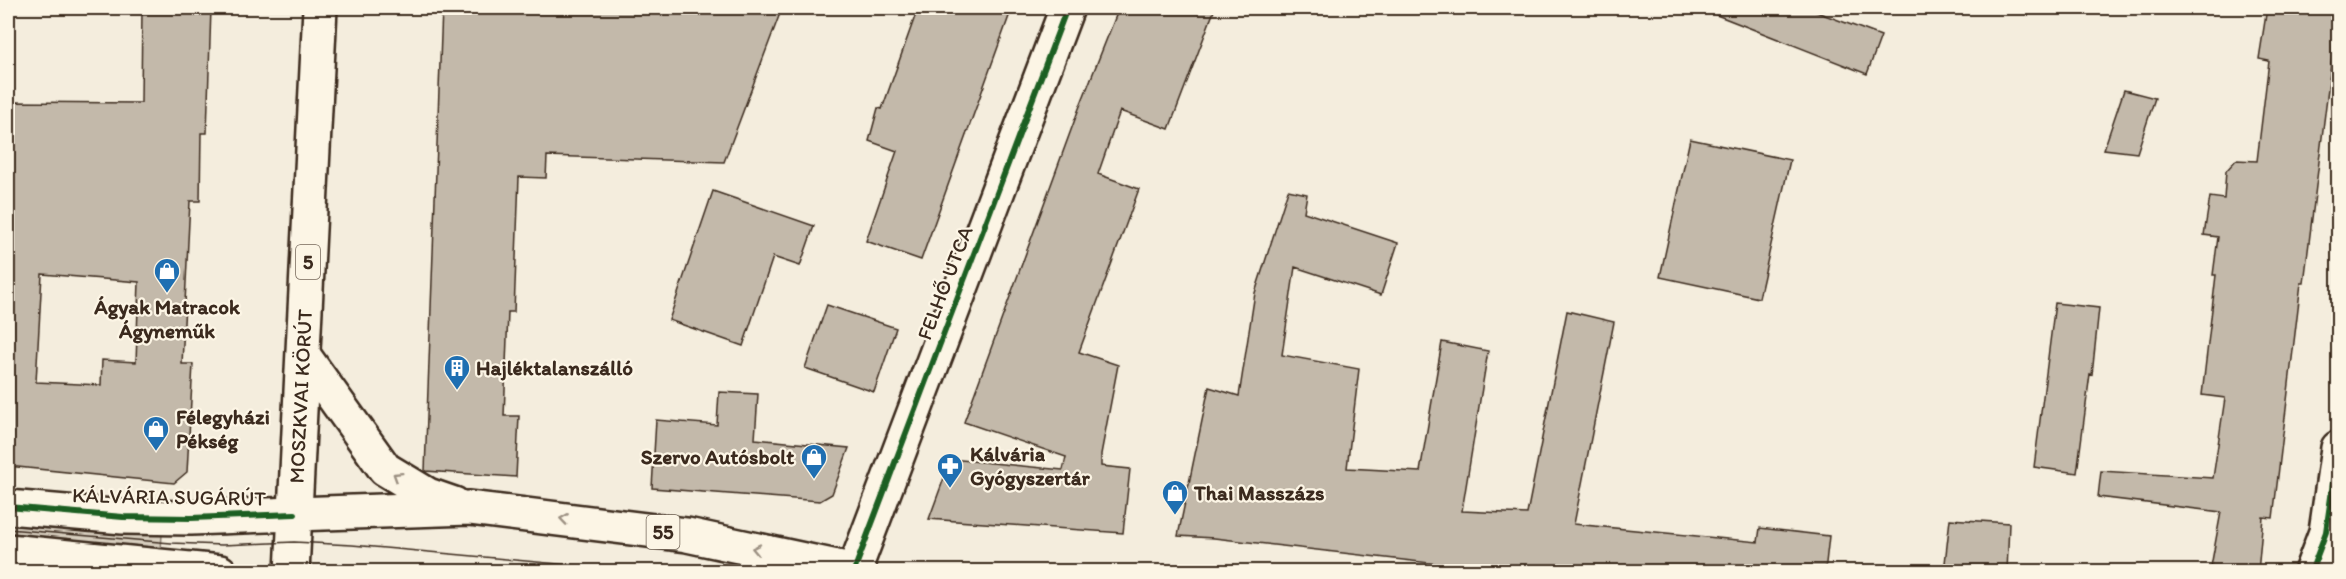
<svg xmlns="http://www.w3.org/2000/svg" width="2346" height="579" viewBox="0 0 2346 579" font-family="Itim,sans-serif">
  <style>
    .green { fill: #d6cdbd; stroke: #887c6e; stroke-width: 1.5 }
    .building { fill: #c3b9aa; stroke: #3b2a1e; stroke-width: 1.5; fill-rule: evenodd }
    .lines { fill: none; stroke-linecap: round; stroke-linejoin: round }
    .minor-casing { stroke: #3b2a1e; stroke-width: 38 }
    .major-casing { stroke: #3b2a1e; stroke-width: 38 }
    .minor { stroke: #fcf5e5; stroke-width: 33 }
    .major { stroke: #fcf5e5; stroke-width: 33 }
    .tram { stroke: #3b2a1e; stroke-width: 1.5 }
    .cycleway-casing { stroke: #fcf5e5; stroke-width: 10 }
    .cycleway { stroke: #1b5e20; stroke-width: 6 }
    .oneway { stroke: #9c9082 }
    .labels { text-anchor: middle; stroke-width: 4.5; stroke-linejoin: round; paint-order: stroke }
    .shield { fill: #fcf5e5; stroke: #75675a; stroke-width: 1.5 }
    .shield-label { font-size: 20px; font-weight: bold; fill: #3b2a1e }
    .street-label { font-size: 21px; fill: #3b2a1e; stroke: #fcf5e5 }
    .poi-label { font-size: 21px; font-weight: bold; fill: #3b2a1e; stroke: #fcf5e5; text-anchor: start }
  </style>
  <rect width="100%" height="100%" fill="#f4eddd"/>
  <filter id="ink" filterUnits="userSpaceOnUse"><feTurbulence type="fractalNoise" baseFrequency=".0167" numOctaves="2"/><feDisplacementMap in="SourceGraphic" scale="12" xChannelSelector="R" yChannelSelector="G"/><feConvolveMatrix kernelMatrix="1 2 1 2 8 2 1 2 1" color-interpolation-filters="sRGB"/></filter>
  <g filter="url(#ink)">
    <path class="green" d="M8,520L162,534L161,551L8,537Z"/>
    <path class="building" d="M142,8H211L207,133H201L200,201H190L182,364H193L187,472L174,483L8,466V102L141,103ZM42,274L139,282L136,362L102,360L101,385L36,382Z
      M442,8H782L724,162L547,156L546,178L519,177L514,312H508L504,416H519L516,477L425,471Z
      M918,8H1012L921,260L866,241L897,151L869,141L878,108L882,109Z
      M1119,8H1215L1169,129L1120,111L1098,174L1139,189L1079,352L1118,365L1101,454V466L1130,469L1123,533L929,519L951,459L1063,470L1066,457L964,422L1078,111Z
      M1705,8H1806L1881,36L1867,74L1704,10Z
      M2267,8H2338L2304,283H2301L2273,518L2263,517L2258,572H2210L2221,512L2098,497L2101,471L2213,478L2225,398L2202,395L2216,275H2213L2218,237L2204,235L2210,197L2224,199L2226,171L2236,160L2257,161L2269,61L2259,59Z
      M2124,90L2155,98L2137,153L2104,149Z
      M1690,139L1790,160L1759,298L1660,277Z
      M1288,190L1307,194L1304,212L1398,243L1381,295L1295,267L1282,355L1359,369L1347,468L1420,472L1442,342L1488,351L1462,511L1527,514L1567,311L1614,322L1574,524L1758,542L1760,528L1829,536L1825,572H1507L1214,538L1178,536L1209,387L1239,396L1255,293Z
      M713,191L814,226L800,266L773,257L743,346L669,320Z
      M2055,303L2099,308L2092,375L2090,374L2077,473L2034,467Z
      M827,305L896,328L874,392L805,368Z
      M719,392L758,394L755,439L849,448L832,494L820,501L652,488L656,420L717,425Z
      M1950,519L2009,523L2007,572H1944Z"/>
    <g class="lines">
      <g class="minor-casing">
        <path id="minor" d="M8,507L123,517L191,518L295,514
          M8,551L220,572
          M854,571L1067,8
          M2311,572L2326,532L2338,448"/>
      </g>
      <g class="major-casing">
        <g id="major">
          <path d="M304,356L385,469L428,495L454,504"/>
          <path d="M295,514L469,508L687,535L860,572"/>
          <path id="s1" d="M292,572L320,8"/>
        </g>
      </g>
      <use href="#minor" class="minor"/>
      <use href="#major" class="major"/>
      <path class="tram" d="M8,529L171,543L222,545L294,542L352,545L647,572"/>
      <g class="cycleway-casing">
        <path id="cycleway" d="M8,507L123,517L191,518L295,514
          M854,571L1067,8
          M2311,572L2326,532L2338,448"/>
      </g>
      <use href="#cycleway" class="cycleway"/>
    </g>
    <defs><path id="oneway-chevron" d="M-2-3.5L2.5 0L-2 3.5" fill="none" stroke-width="1.6" stroke-linecap="round" stroke-linejoin="round" transform="scale(1.5)"/></defs>
    <g class="oneway">
      <use href="#oneway-chevron" transform="translate(397 476) rotate(-148)"/>
      <use href="#oneway-chevron" transform="translate(564 519) rotate(-172)"/>
      <use href="#oneway-chevron" transform="translate(756 549) rotate(-168)"/>
    </g>
  </g>
  <defs>
    <g id="shop-pin" transform="scale(1.35)"><path d="M0 17L-7.5 6A9.5 9.5 0 1 1 7.5 6Z" fill="#1f6fb2" stroke="#fcf5e5"/><path d="M-5-2.5h2.3a2.7 3.5 0 0 1 5.4 0H5L5.5 6h-11ZM-1.5-2.5h3a1.5 2.3 0 0 0-3 0Z" fill="#fff"/></g>
    <g id="building-pin" transform="scale(1.35)"><path d="M0 17L-7.5 6A9.5 9.5 0 1 1 7.5 6Z" fill="#1f6fb2" stroke="#fcf5e5"/><path d="M-4-6H4V6H1V3H-1V6H-4ZM-2.5-4.3h1.7v1.8h-1.7ZM.8-4.3h1.7v1.8H.8ZM-2.5-1h1.7V.8h-1.7ZM.8-1h1.7V.8H.8Z" fill="#fff"/></g>
    <g id="pharmacy-pin" transform="scale(1.35)"><path d="M0 17L-7.5 6A9.5 9.5 0 1 1 7.5 6Z" fill="#1f6fb2" stroke="#fcf5e5"/><path d="M-2-6h4v4h4v4h-4v4h-4v-4h-4v-4h4Z" fill="#fff"/></g>
  </defs>
  <g fill-rule="evenodd">
    <use href="#shop-pin" x="167" y="271"/>
    <use href="#building-pin" x="457" y="368"/>
    <use href="#shop-pin" x="156" y="429"/>
    <use href="#shop-pin" x="814" y="457"/>
    <use href="#pharmacy-pin" x="950" y="466"/>
    <use href="#shop-pin" x="1175" y="493"/>
  </g>
  <g class="labels">
    <g class="shield">
      <rect x="296" y="245" width="24" height="34" rx="4.5"/>
      <rect x="646.5" y="515" width="33" height="34" rx="4.5"/>
    </g>
    <g class="shield-label">
      <text x="308" y="269">5</text>
      <text x="663" y="539">55</text>
    </g>
    <g class="street-label">
      <text transform="translate(945 283) rotate(-69)" y="7">FELHŐ UTCA</text>
      <text dy="7" stroke="none"><textPath href="#s1" startOffset="176">MOSZKVAI KÖRÚT</textPath></text>
      <text transform="translate(169 497) rotate(1)" y="7">KÁLVÁRIA SUGÁRÚT</text>
    </g>
    <g class="poi-label">
      <text x="167" y="314" text-anchor="middle">Ágyak Matracok<tspan x="167" dy="24">Ágyneműk</tspan></text>
      <text x="476" y="375">Hajléktalanszálló</text>
      <text x="176" y="424">Félegyházi<tspan x="176" dy="24">Pékség</tspan></text>
      <text x="970" y="461">Kálvária<tspan x="970" dy="24">Gyógyszertár</tspan></text>
      <text x="794" y="464" text-anchor="end">Szervo Autósbolt</text>
      <text x="1194" y="500">Thai Masszázs</text>
    </g>
  </g>
  <rect width="2346" height="579" fill="none" stroke="#fcf5e5" stroke-width="30"/>
  <rect x="15" y="15" width="2316" height="549" fill="none" stroke="#3b2a1e" stroke-width="2" filter="url(#ink)"/>
</svg>
